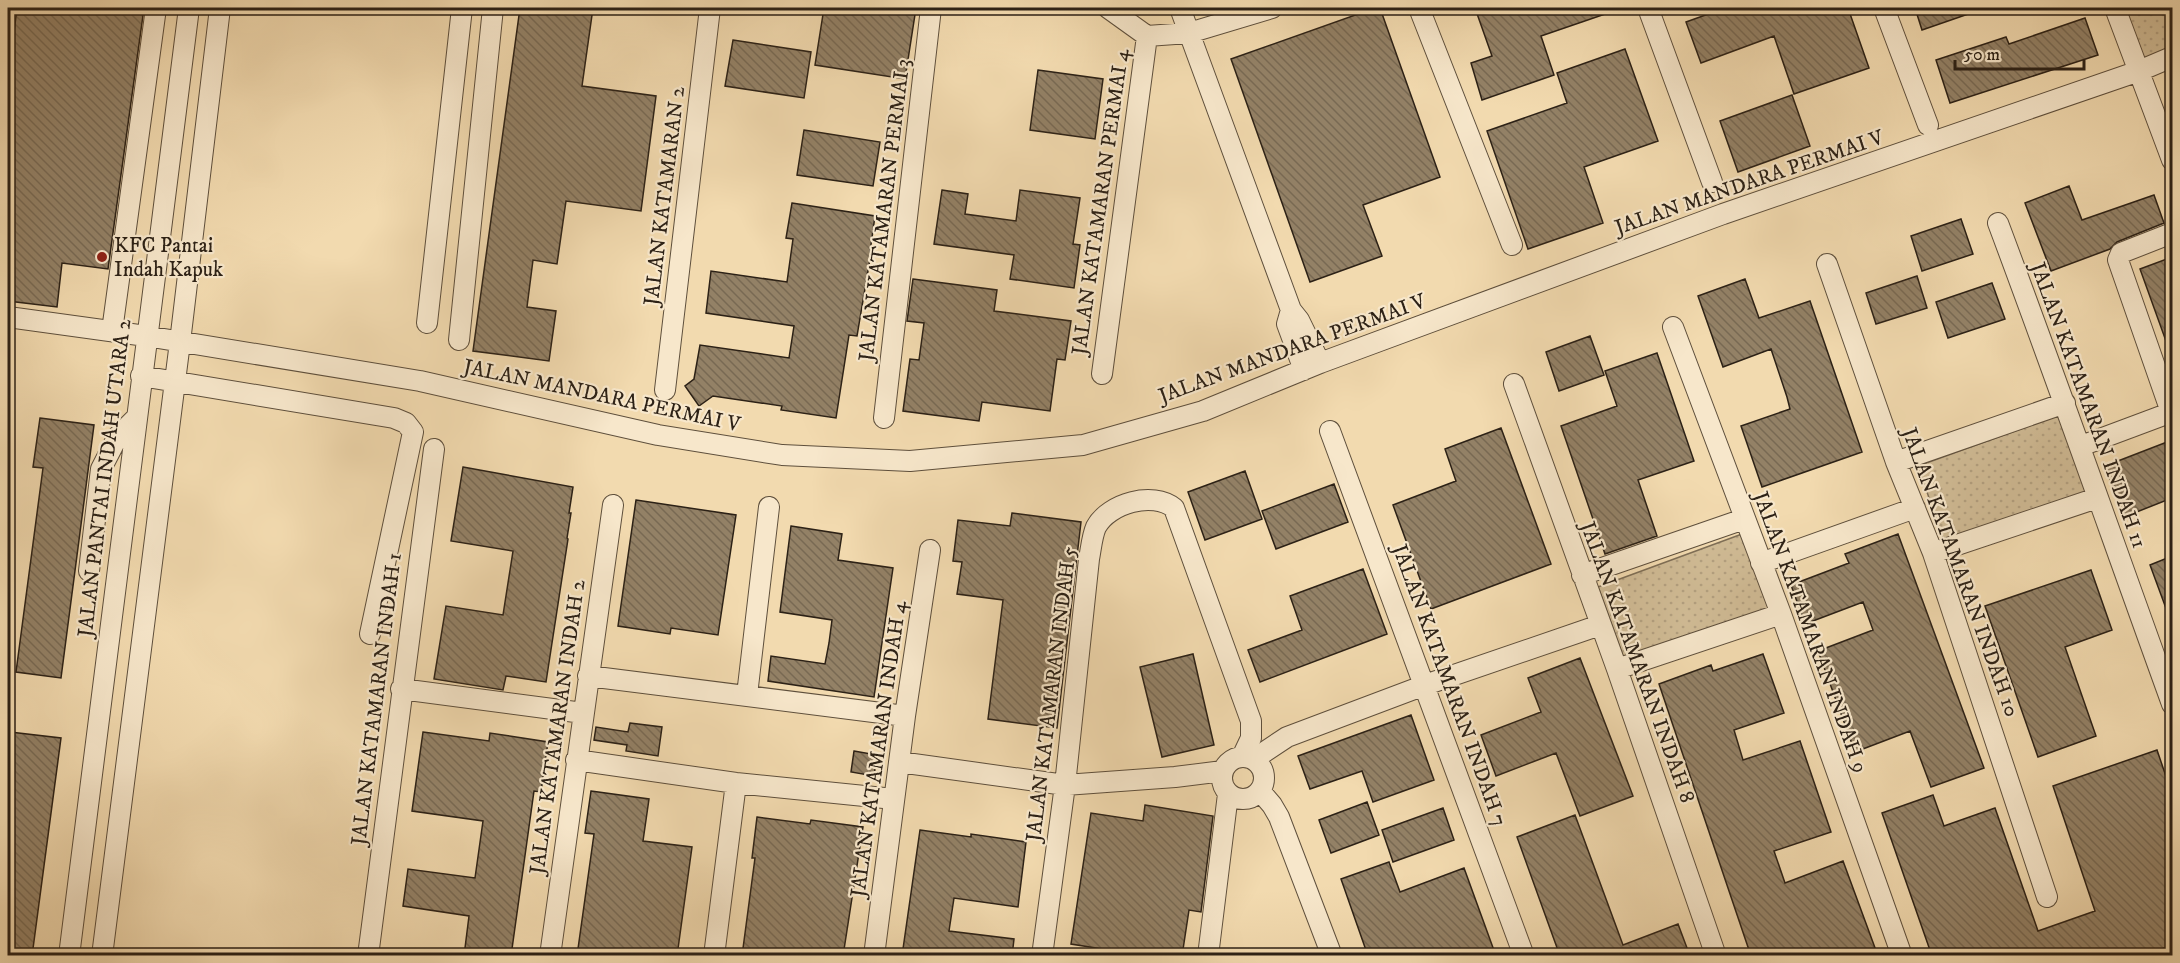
<svg xmlns="http://www.w3.org/2000/svg" width="2180" height="963" viewBox="0 0 2180 963" font-family="'IM FELL DW Pica',serif">
  <style>
    .park { fill: url(#park-dots); stroke: #7e6e56; stroke-width: 1.5 }
    .building { fill: url(#building-back-hatch); stroke: #2c2116; stroke-width: 1.5 }
    .lines { fill: none; stroke-linecap: round; stroke-linejoin: round }
    .minor-casing { stroke: #5e4f3c; stroke-width: 22 }
    .minor { stroke: #f7e7cb; stroke-width: 20 }
    .poi-dot { fill: #8f2418; stroke: #f7e7cb; stroke-width: 2 }
    .labels { text-anchor: middle; stroke-width: 4.5; stroke-linejoin: round; paint-order: stroke }
    .street-label { font-size: 21px; fill: #2c2116; stroke: #f7e7cb }
    .poi-label { font-size: 21px; fill: #2c2116; stroke: #f7e7cb; text-anchor: start }
  </style>
  <defs>
    <pattern id="park-dots" width="8" height="8" patternUnits="userSpaceOnUse" patternTransform="scale(1.5)"><rect width="8" height="8" fill="#d0bb95"/><path d="M2 2h.1M6 6h.1" fill="none" stroke="#b3a080" stroke-width="1.8" stroke-linecap="round"/></pattern>
    <pattern id="building-back-hatch" width="6" height="6" patternUnits="userSpaceOnUse" patternTransform="scale(1.5)"><rect width="6" height="6" fill="#938166"/><path d="M-1 5l2 2M0 0l6 6M5-1l2 2" fill="none" stroke="#786953"/></pattern>
  </defs>
  <rect width="100%" height="100%" fill="#f2daaf"/>
  <filter id="stains"><feTurbulence type="fractalNoise" baseFrequency=".00333" numOctaves="4"/><feColorMatrix values="0 0 0 0 .2 0 0 0 0 .09 0 0 0 0 .02 0 0 0 .5 -.17"/></filter>
  <radialGradient id="worn" r=".72"><stop offset=".6" stop-color="#630" stop-opacity="0"/><stop offset="1" stop-color="#630" stop-opacity=".3"/></radialGradient>
  <path class="park" d="M2125,8H2172V57L2147,66Z
    M2062,414L2090,496L1946,547L1918,466Z
    M1742,534L1771,614L1627,667L1598,587Z"/>
  <path class="building" d="M17,8H144L108,269L62,263L57,307L8,301V81Z
    M520,8H593L582,86L656,96L641,211L566,201L557,264L533,260L527,307L556,311L549,361L473,351Z
    M824,8H916L905,79L815,65Z
    M1375,8H1380L1440,177L1363,205L1382,256L1310,282L1231,59Z
    M1475,8H1617V10L1541,36L1554,75L1482,100L1471,63L1492,56Z
    M1725,8H1848L1869,68L1794,94L1774,36L1701,63L1686,22Z
    M1915,8H1980V10L1922,30Z
    M2085,18L2098,55L1950,103L1936,60L2006,37L2009,44Z
    M733,40L811,52L804,98L725,86Z
    M1625,49L1658,141L1584,167L1603,223L1528,249L1487,131L1567,103L1557,73Z
    M1038,70L1103,79L1095,139L1030,130Z
    M1792,95L1810,146L1738,172L1720,121Z
    M804,130L880,142L873,186L797,175Z
    M2069,186L2082,220L2154,195L2164,223L2117,242L2110,249L2051,271L2025,203Z
    M942,190L968,194L965,214L1016,221L1020,190L1080,198L1073,244L1080,245L1074,288L1010,279L1014,255L934,244Z
    M792,203L875,216L870,252L871,253L857,336L849,335L836,418L781,410L782,406L713,396L699,406L685,386L694,379L700,345L789,358L794,326L706,313L711,271L787,282L793,239L786,238Z
    M1961,219L1973,254L1922,271L1911,236Z
    M2172,257V354L2171,355L2140,269Z
    M1917,276L1927,308L1876,324L1866,293Z
    M913,279L997,290L994,311L1071,321L1065,360L1057,359L1050,411L982,402L979,421L903,411L910,359L919,360L924,323L907,321Z
    M1745,279L1759,318L1810,301L1862,452L1762,487L1741,426L1790,409L1787,397L1771,349L1723,367L1698,296Z
    M1992,283L2005,319L1948,338L1936,302Z
    M1590,336L1604,375L1559,391L1546,352Z
    M1657,353L1694,461L1638,480L1657,536L1605,554L1561,426L1617,406L1605,371Z
    M40,418L94,425L61,678L16,672L43,468L33,467Z
    M1501,428L1551,564L1431,609L1393,505L1456,481L1445,449Z
    M2167,442L2172,457V498L2124,517L2105,466Z
    M463,467L573,487L569,513H571L567,538L568,539L546,682L506,676L503,690L434,679L446,606L503,615L513,551L451,541Z
    M1245,471L1262,519L1205,540L1188,492Z
    M1334,484L1348,522L1276,549L1262,511Z
    M636,500L736,515L718,635L671,628L670,634L618,626Z
    M1012,513L1081,522L1057,728L988,719L1003,600L957,594L962,562L953,561L958,520L1010,526Z
    M791,526L842,534L838,560L893,568L874,697L768,681L771,656L825,664L829,643L832,620L780,612Z
    M1898,534L1984,768L1931,787L1910,731L1855,752L1818,651L1873,630L1863,602L1805,624L1791,585L1849,563L1845,554Z
    M2172,556V621L2171,622L2150,565Z
    M1363,569L1387,634L1260,682L1248,650L1302,630L1290,596Z
    M2091,570L2112,630L2065,647L2096,736L2038,757L1985,606Z
    M1193,654L1214,745L1162,757L1140,667Z
    M1763,654L1784,713L1734,730L1743,760L1800,741L1831,832L1774,851L1785,883L1843,861L1878,956H1751L1659,684L1711,665L1713,671Z
    M1580,658L1633,796L1580,816L1556,753L1496,776L1481,735L1541,712L1528,678Z
    M1411,715L1434,780L1373,802L1362,771L1310,789L1298,756Z
    M630,723L662,727L658,756L626,751L627,745L594,740L596,727L628,732Z
    M10,732L61,738L32,956H8V754Z
    M423,732L489,741L490,733L548,742L541,792L534,791L511,956H464L469,916L403,906L408,869L475,878L483,821L412,811Z
    M2157,750L2172,794V945L2144,956H1932L1882,813L1933,795L1944,826L1995,808L2038,931L2095,911L2053,786Z
    M854,751L877,755L874,776L851,772Z
    M591,791L649,799L643,841L692,847L677,956H577L594,834L585,833Z
    M1367,802L1379,835L1331,853L1319,820Z
    M1145,805L1213,816L1201,912L1189,910L1182,956H1121L1122,952L1071,944L1091,813L1143,821Z
    M1443,808L1454,840L1393,862L1382,830Z
    M1575,815L1623,945L1678,924L1690,956H1560L1517,837Z
    M757,817L810,824L811,820L863,827L843,956H742L755,858H752Z
    M920,830L971,837V834L1026,842L1018,907L954,898L949,931L1014,939L1012,956H902Z
    M1389,862L1400,892L1464,868L1496,956H1368L1341,879Z"/>
  <g class="lines">
    <g class="minor-casing">
      <path id="minor" d="M1108,8L1147,36L1189,33L1272,8
        M1180,8L1291,310L1299,320L1320,363
        M1419,8L1512,245
        M1648,8L1712,182
        M1884,8L1928,125
        M2115,8L2172,160
        M1998,223C2058,383 2114,544 2172,704
        M2172,233L2121,253L2118,260L2172,415
        M1827,264L1896,462L1933,553L2047,897
        M1291,310L1287,324L1304,370
        M8,317L146,336L420,381L658,435L782,455L910,461L1083,445L1203,411L1320,363L1723,214L2139,71L2172,57
        M427,323L462,8
        M1673,327L1781,614L1902,956
        M112,331L156,8
        M459,340L493,8
        M1102,374L1147,36
        M141,376L394,418L406,423L413,432L370,634
        M1514,384L1617,669L1716,956
        M665,390L710,8
        M884,418L931,8
        M1330,431L1524,956
        M2081,446L2172,412
        M1896,462L2065,403
        M1933,553L2097,498
        M1761,563L1915,508
        M89,571L101,469L118,436L135,419
        M1582,575L1744,519
        M1617,669L1781,614
        M588,676L905,716
        M401,689L583,713
        M747,695L769,507
        M1222 778a21 21 0 1 1 42 0a21 21 0 1 1-42 0Z
        M1254,759L1287,737L1425,685L1600,625
        M576,760L736,783L894,799
        M899,762L1065,785L1175,777L1223,771
        M1260,791L1272,805L1279,817L1332,956
        M69,956L189,8
        M102,956L180,342L220,8
        M368,956L434,449
        M550,956L613,505
        M714,956L736,783
        M874,956L905,716L930,550
        M1042,956L1065,785L1089,559C1091,549 1092,536 1096,527C1109,503 1153,491 1174,508L1251,721V738L1242,757
        M1208,956L1228,794"/>
    </g>
    <use href="#minor" class="minor"/>
  </g>
  <circle class="poi-dot" cx="102" cy="257" r="6"/>
  <g class="labels">
    <g class="street-label">
      <text transform="translate(1749 182) rotate(-19)" y="7">JALAN MANDARA PERMAI V</text>
      <text transform="translate(664 196) rotate(-83)" y="7">JALAN KATAMARAN 2</text>
      <text transform="translate(1100 202) rotate(-82)" y="7">JALAN KATAMARAN PERMAI 4</text>
      <text transform="translate(884 210) rotate(-83)" y="7">JALAN KATAMARAN PERMAI 3</text>
      <text transform="translate(1292 348) rotate(-20)" y="7">JALAN MANDARA PERMAI V</text>
      <text transform="translate(602 395) rotate(12)" y="7">JALAN MANDARA PERMAI V</text>
      <text transform="translate(2089 405) rotate(70)" y="7">JALAN KATAMARAN INDAH 11</text>
      <text transform="translate(104 478) rotate(-83)" y="7">JALAN PANTAI INDAH UTARA 2</text>
      <text transform="translate(1961 572) rotate(70)" y="7">JALAN KATAMARAN INDAH 10</text>
      <text transform="translate(1811 632) rotate(70)" y="7">JALAN KATAMARAN INDAH 9</text>
      <text transform="translate(1638 662) rotate(70)" y="7">JALAN KATAMARAN INDAH 8</text>
      <text transform="translate(1450 685) rotate(70)" y="7">JALAN KATAMARAN INDAH 7</text>
      <text transform="translate(1051 694) rotate(-83)" y="7">JALAN KATAMARAN INDAH 5</text>
      <text transform="translate(376 699) rotate(-83)" y="7">JALAN KATAMARAN INDAH 1</text>
      <text transform="translate(557 727) rotate(-82)" y="7">JALAN KATAMARAN INDAH 2</text>
      <text transform="translate(878 749) rotate(-82)" y="7">JALAN KATAMARAN INDAH 4</text>
    </g>
    <g class="poi-label">
      <text x="114" y="252">KFC Pantai<tspan x="114" dy="24">Indah Kapuk</tspan></text>
    </g>
  </g>
  <rect width="2180" height="963" fill="none" stroke="#f2daaf" stroke-width="30"/>
  <rect x="9" y="9" width="2162" height="945" fill="none" stroke="#2c2116" stroke-width="3"/>
  <rect x="15" y="15" width="2150" height="933" fill="none" stroke="#2c2116" stroke-width="1.5"/>
  <path d="M1955 60v9h129v-9" fill="none" stroke="#2c2116" stroke-width="3"/>
  <text x="1964" y="60" font-size="18" fill="#2c2116" stroke="#f7e7cb" stroke-width="4.5" paint-order="stroke">50 m</text>
  <rect width="100%" height="100%" filter="url(#stains)"/>
  <rect width="100%" height="100%" fill="url(#worn)"/>
</svg>
